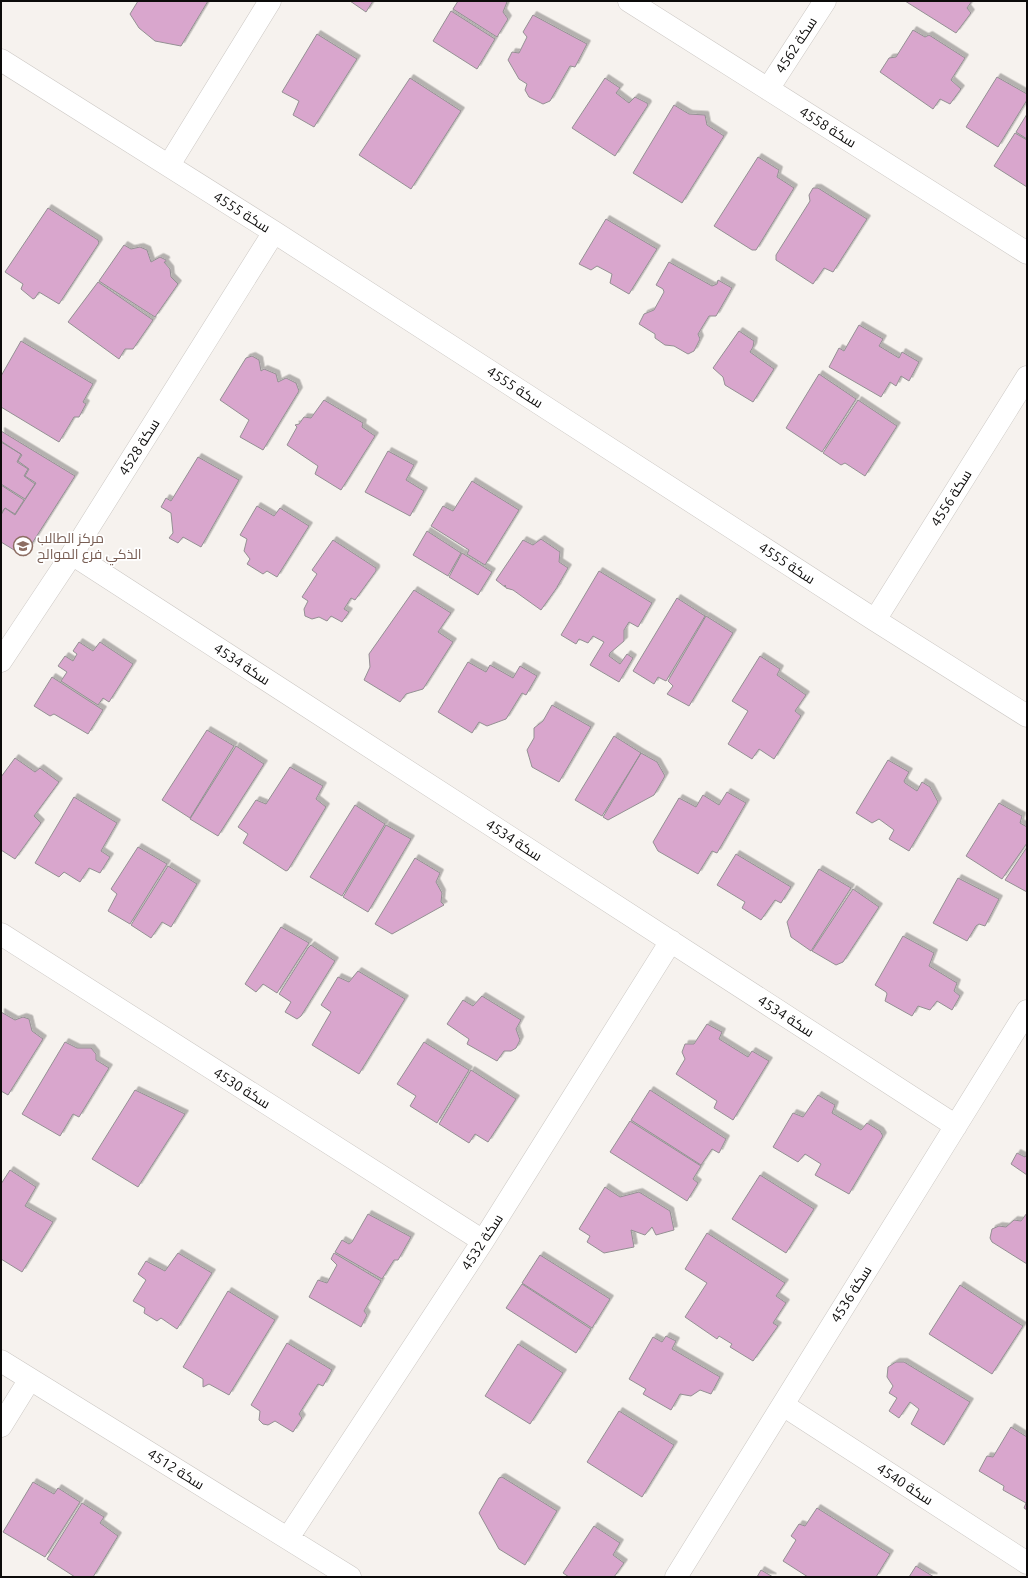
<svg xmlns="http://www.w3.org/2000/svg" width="1028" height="1578" viewBox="0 0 1028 1578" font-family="Ubuntu,Cairo,sans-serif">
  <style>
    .building { fill: #d9a6cd; stroke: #949093; filter: url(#shadow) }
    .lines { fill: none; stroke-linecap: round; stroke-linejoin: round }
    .minor-casing { stroke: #ccc8c4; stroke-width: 23 }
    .minor { stroke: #fff; stroke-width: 22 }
    .labels { text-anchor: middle; stroke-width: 3.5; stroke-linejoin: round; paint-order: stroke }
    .street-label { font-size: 14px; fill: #0c0b0a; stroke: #fff }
    .education-label { font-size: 14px; fill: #785e54; stroke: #fff; text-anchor: start }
  </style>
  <defs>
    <filter id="shadow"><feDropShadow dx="3.5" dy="-3.5" stdDeviation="0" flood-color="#0004"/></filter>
  </defs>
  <rect width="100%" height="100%" fill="#f6f2ee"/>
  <path class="building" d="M138,1H208L181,46L155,41L139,28L130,14Z
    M350,1H373L366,12Z
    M458,1H505L507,2L503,12L508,19L497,37L453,9Z
    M905,1H972L967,8L971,13L956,33Z
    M451,11L495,39L477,69L433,41Z
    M533,15L587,44L575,67L570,66L550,101L543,104L529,97L525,90L527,84L519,79L508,60L512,52L519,53L527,37L523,32Z
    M913,30L925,37L929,35L965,58L951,80L961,89L950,104L940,99L933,109L880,72L889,58L896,57Z
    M317,34L357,59L314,127L293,115L299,101L282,92Z
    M997,77L1027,94V100L998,147L966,127Z
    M410,78L461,111L411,189L359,155Z
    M605,78L620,88L616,93L629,103L635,97L647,103L648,105L615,156L572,128Z
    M674,105L689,114L705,115L707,125L724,136L682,203L633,173Z
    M1027,114V139L1016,132Z
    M1015,133L1027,140V187L994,166Z
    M758,157L779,170L777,177L794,188L756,250H752L714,226Z
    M813,188H818L867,219L833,272L824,268L813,284L776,260V255L810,201L809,195Z
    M48,208L98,240L99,243L59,304L39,292L35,298L33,299L21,289L23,284L5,272Z
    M606,219L657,249L629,294L610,283L612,274L597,266L591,270L579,264Z
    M124,245L131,249L140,247L147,250L151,262L160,257L166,260V262H164L170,269L171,277L178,284L155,317L99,281Z
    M669,262L712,286L717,284L718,280L732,288L716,316H709L698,334L700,339L694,351L688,354L674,346L665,345L655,338V334L639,324L644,314L654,310L664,292L663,289L656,285Z
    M98,282L153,320L133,349H125L119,359L68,322Z
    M859,325L883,339L879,346L899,358L902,352L919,362L909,381L901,376L896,386L890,382L881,397L829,367L839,348L844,351Z
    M739,331L754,341L753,347L750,352L774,369L753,402L725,385L723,377L713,368Z
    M21,341L93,384L83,402L86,404L79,417H74L59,442L1,407V376Z
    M252,356L259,360L261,371L264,369L276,374L278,382L286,378L296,383L299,391L263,450L240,437L249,420L220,400L246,358Z
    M819,374L856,399L822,452L786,428Z
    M324,400L363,423L362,427L375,436L341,490L315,474L318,466L287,445L297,427L295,425L299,424L304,417L311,418Z
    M858,400L897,426L865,476L845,463L841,465L823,453Z
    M1,431L75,476L24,556L1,542V515L5,508L15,515L36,483L25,476L29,469L18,461L22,455L1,441Z
    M1,442L21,454L17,462L28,469L24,476L35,484L25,499L1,484Z
    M388,451L414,465L406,480L424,491L410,516L365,492Z
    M198,457L239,480L201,547L183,537L178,543L169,538L173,533L171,513L161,507L166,498L171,501Z
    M472,481L519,510L485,565L467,554L469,550L431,526L443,506L453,511Z
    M1,485L24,500L15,514L5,508L1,513Z
    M257,506L274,516L280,508L309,526L277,577L267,571L263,574L247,564L250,559L244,551L247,539L240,535Z
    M427,531L461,553L448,576L413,555Z
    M541,539L560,552L559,562L568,568L557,587L558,586L541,610L513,590L506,588L505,585V587L496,580L523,540L533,545Z
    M333,540L376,568V571L355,600L351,598L344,609L349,612L342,622L331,616L327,621L319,617L312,619L305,616L304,609L308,601L302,597L317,574L312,570Z
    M462,553L492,572L478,595L449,577Z
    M599,571L652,603L638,627L629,622L624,630V641L610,653L609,656L620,664L627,654L633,658L619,682L590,665L604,642L593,636L588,643L579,639L576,644L561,635Z
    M414,590L451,613L438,632L453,642L423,689L406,694L400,702L364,680L370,667L369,654Z
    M677,598L705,616L666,681L658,677L654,684L633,671Z
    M706,616L733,633L689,706L667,694L673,686L668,681Z
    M79,642L93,651L100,642L133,664L109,702L103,698L98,705L61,681L67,672L58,666L65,656L73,661L77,654L73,651Z
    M760,656L780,669L777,675L806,695L795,711L801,716L774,759L759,749L752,759L728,744L748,711L732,701Z
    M468,662L486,672L490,665L513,678L520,666L537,676L526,695L522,693L506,719L487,726L479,722L472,733L438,712Z
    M52,677L103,710L88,734L54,714L50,716L34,706Z
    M552,705L591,727L559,782L532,767L527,750L534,738V728L543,721Z
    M207,730L234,746L190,818L162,800Z
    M614,736L641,753L602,816L575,800Z
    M236,746L264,764L218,836L190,819Z
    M641,753L657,762L665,776L654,795L608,820L603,817Z
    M15,758L35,772L40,768L59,782L34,816L41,823L15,859L1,850V777Z
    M888,760L909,772L904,781L905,783L917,791L922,782L930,787L938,802L909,851L889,839L894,830L879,819L872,823L856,813Z
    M290,767L323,786L316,799L326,807L288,870L286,871L243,843L248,834L238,827L256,800L266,804Z
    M727,792L746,803L717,853L712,851L698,874L658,851L653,842L679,798L696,807L703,795L719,805Z
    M74,797L117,823L101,851L110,857L100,873L89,868L80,882L64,872L59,877L35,863Z
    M999,803L1022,816L1020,823L1027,827V843L1002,879L966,856Z
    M355,805L385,824L342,896L310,877Z
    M386,825L411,839L368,912L343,897Z
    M138,847L167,864L130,924L108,911L117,894L111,889Z
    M1027,847V892L1005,880Z
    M736,854L791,887L781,903L775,900L761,920L742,908L745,902L717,885Z
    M415,858L440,873L436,882L442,893L441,902L444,905L392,934L375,924Z
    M168,866L197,884L171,927L162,922L151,938L131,925Z
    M819,869L851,888L811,951L791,937L787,922Z
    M958,878L999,899L985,926L979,924L976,926L967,941L933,923Z
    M853,889L879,907L843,962L836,965L812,951Z
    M281,927L309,943L277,993L263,984L256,992L245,984Z
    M903,936L934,953L929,966L957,983L954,991L960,996L952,1010L937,1001L930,1010L918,1006L912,1016L885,1001L887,994L886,992L875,985Z
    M311,945L335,961L301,1016L297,1019L285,1012L291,1002L279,994L308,948Z
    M358,971L405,999L359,1074L312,1045L331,1012L321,1005L338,977L349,982Z
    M482,996L521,1020L516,1029L520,1040L516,1048L511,1051H504L497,1061L467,1044L469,1039L447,1024L463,1000L473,1006Z
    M1,1012L15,1020L23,1017L29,1019L32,1031L43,1039L8,1095L1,1091Z
    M707,1024L722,1032L719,1039L748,1057L752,1051L769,1061L733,1120L714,1108L717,1101L676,1074L685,1059L682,1052L685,1044H694Z
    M65,1042L77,1048H91L96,1054V1060L109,1068L79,1117L73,1114L60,1136L22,1114Z
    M424,1042L469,1070L437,1123L410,1106L416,1096L397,1084Z
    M471,1070L516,1099L488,1142L475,1134L469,1143L439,1124Z
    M135,1090L185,1114L138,1187L92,1159Z
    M650,1090L726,1139L719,1153L712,1149L701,1165L631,1120Z
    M818,1095L835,1105L832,1113L861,1130L867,1123L880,1131L883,1136L849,1194L815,1175L821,1164L805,1154L798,1162L773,1147L793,1113L803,1117Z
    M630,1121L701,1166L693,1179L698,1183L687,1201L610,1152Z
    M1017,1153L1025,1157L1027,1154V1175L1011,1164Z
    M10,1170L36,1187L25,1206L53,1222L22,1272L1,1259V1184Z
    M760,1175L814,1209L786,1253L732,1219Z
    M605,1187L620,1197L639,1192L670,1211L674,1230L656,1235L652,1227L645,1235L631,1230L634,1247L604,1253L587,1242L590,1236L579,1229Z
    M1027,1213V1264L992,1242L990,1238L992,1229L999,1226L1006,1227L1014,1220L1021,1221Z
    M368,1214L411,1237L398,1260H394L382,1279L335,1252L342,1240L349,1244L352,1242Z
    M707,1233L785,1283L776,1296L786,1303L773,1323L778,1326L753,1361L730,1347L732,1344L719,1336L717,1339L685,1317L707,1283L685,1269Z
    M178,1253L212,1273L177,1329L161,1318L157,1321L144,1313L145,1308L133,1301L146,1280L138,1274L146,1261L165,1271Z
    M334,1253L381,1281L364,1311L367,1315L361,1327L309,1297L318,1280L327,1283L337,1265L331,1259Z
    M540,1255L610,1299L592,1328L522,1283Z
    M522,1284L591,1329L576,1353L506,1308Z
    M960,1285L1023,1326L992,1374L929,1334Z
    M228,1291L275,1320L229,1395L209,1384L203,1387V1379L183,1367Z
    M666,1336L676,1341L672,1349L720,1377L711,1394L700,1390L691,1396L680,1394L671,1410L643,1394L646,1389L629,1379L653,1337L662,1342Z
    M287,1343L332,1370L323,1386L318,1384L299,1414L302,1418L293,1432L275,1421L268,1425L263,1424L259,1420L260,1411L251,1405Z
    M518,1344L563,1373L530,1424L485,1396Z
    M896,1362H904L970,1402L944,1445L911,1424L919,1409L910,1402L899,1418L889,1411L897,1398L889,1393L893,1386L887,1377L888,1367Z
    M619,1411L674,1445L642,1497L587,1462Z
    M1011,1427L1027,1437V1510L1024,1508L1026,1503L1003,1490L1004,1486L979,1471L987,1456L993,1457Z
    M502,1477L557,1511L525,1565L499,1549L479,1513L499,1478Z
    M33,1482L54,1494L58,1488L80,1502L45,1557L3,1532Z
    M82,1503L104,1517L100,1523L118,1536L93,1577H75L47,1559Z
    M817,1508L890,1554L876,1577H808L783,1561L796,1540L791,1536L799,1524L805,1526Z
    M594,1526L620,1543L613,1555L624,1563L614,1577H569L563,1573Z
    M916,1566L934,1577H909Z
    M761,1570L773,1577H757Z"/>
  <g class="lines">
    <g class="minor-casing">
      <path id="minor" d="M629,1L1027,253
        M1,60L274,232L875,620L1027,716
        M768,89L825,1
        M169,165L270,1
        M72,554L956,1126
        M875,620L1027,377
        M1,661L72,554L274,232
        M1,934L483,1241
        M1,1361L350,1577
        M783,1405L1027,1563
        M1,1426L30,1379
        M288,1538L483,1241L671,941
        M676,1577L1027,1011"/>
    </g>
    <use href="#minor" class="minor"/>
  </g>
  <defs>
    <g id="school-ring" transform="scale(1)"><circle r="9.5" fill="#fff" stroke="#8d6e63" stroke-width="1.5"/><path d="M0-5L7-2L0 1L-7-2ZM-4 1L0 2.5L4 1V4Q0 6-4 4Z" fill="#8d6e63"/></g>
  </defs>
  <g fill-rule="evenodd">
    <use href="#school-ring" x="23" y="546"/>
  </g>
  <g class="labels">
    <g class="street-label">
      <text transform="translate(796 45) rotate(-57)" y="5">سكة 4562</text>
      <text transform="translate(828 127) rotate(32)" y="5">سكة 4558</text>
      <text transform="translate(242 212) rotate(32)" y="5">سكة 4555</text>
      <text transform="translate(515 387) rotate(33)" y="5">سكة 4555</text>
      <text transform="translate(139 447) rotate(-58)" y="5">سكة 4528</text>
      <text transform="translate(951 498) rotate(-58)" y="5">سكة 4556</text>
      <text transform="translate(787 563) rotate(33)" y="5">سكة 4555</text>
      <text transform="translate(242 664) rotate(33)" y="5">سكة 4534</text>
      <text transform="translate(514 840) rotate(33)" y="5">سكة 4534</text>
      <text transform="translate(786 1016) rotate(33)" y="5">سكة 4534</text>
      <text transform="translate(242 1088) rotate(32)" y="5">سكة 4530</text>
      <text transform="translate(482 1242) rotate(-57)" y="5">سكة 4532</text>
      <text transform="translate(851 1294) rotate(-58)" y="5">سكة 4536</text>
      <text transform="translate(176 1469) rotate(32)" y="5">سكة 4512</text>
      <text transform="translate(905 1484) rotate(33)" y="5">سكة 4540</text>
    </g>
    <g class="education-label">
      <text x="37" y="543">مركز الطالب<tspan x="37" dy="16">الذكي فرع الموالح</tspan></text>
    </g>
  </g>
  <rect width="1028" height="1578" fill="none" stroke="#0c0b0a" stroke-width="4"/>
</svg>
